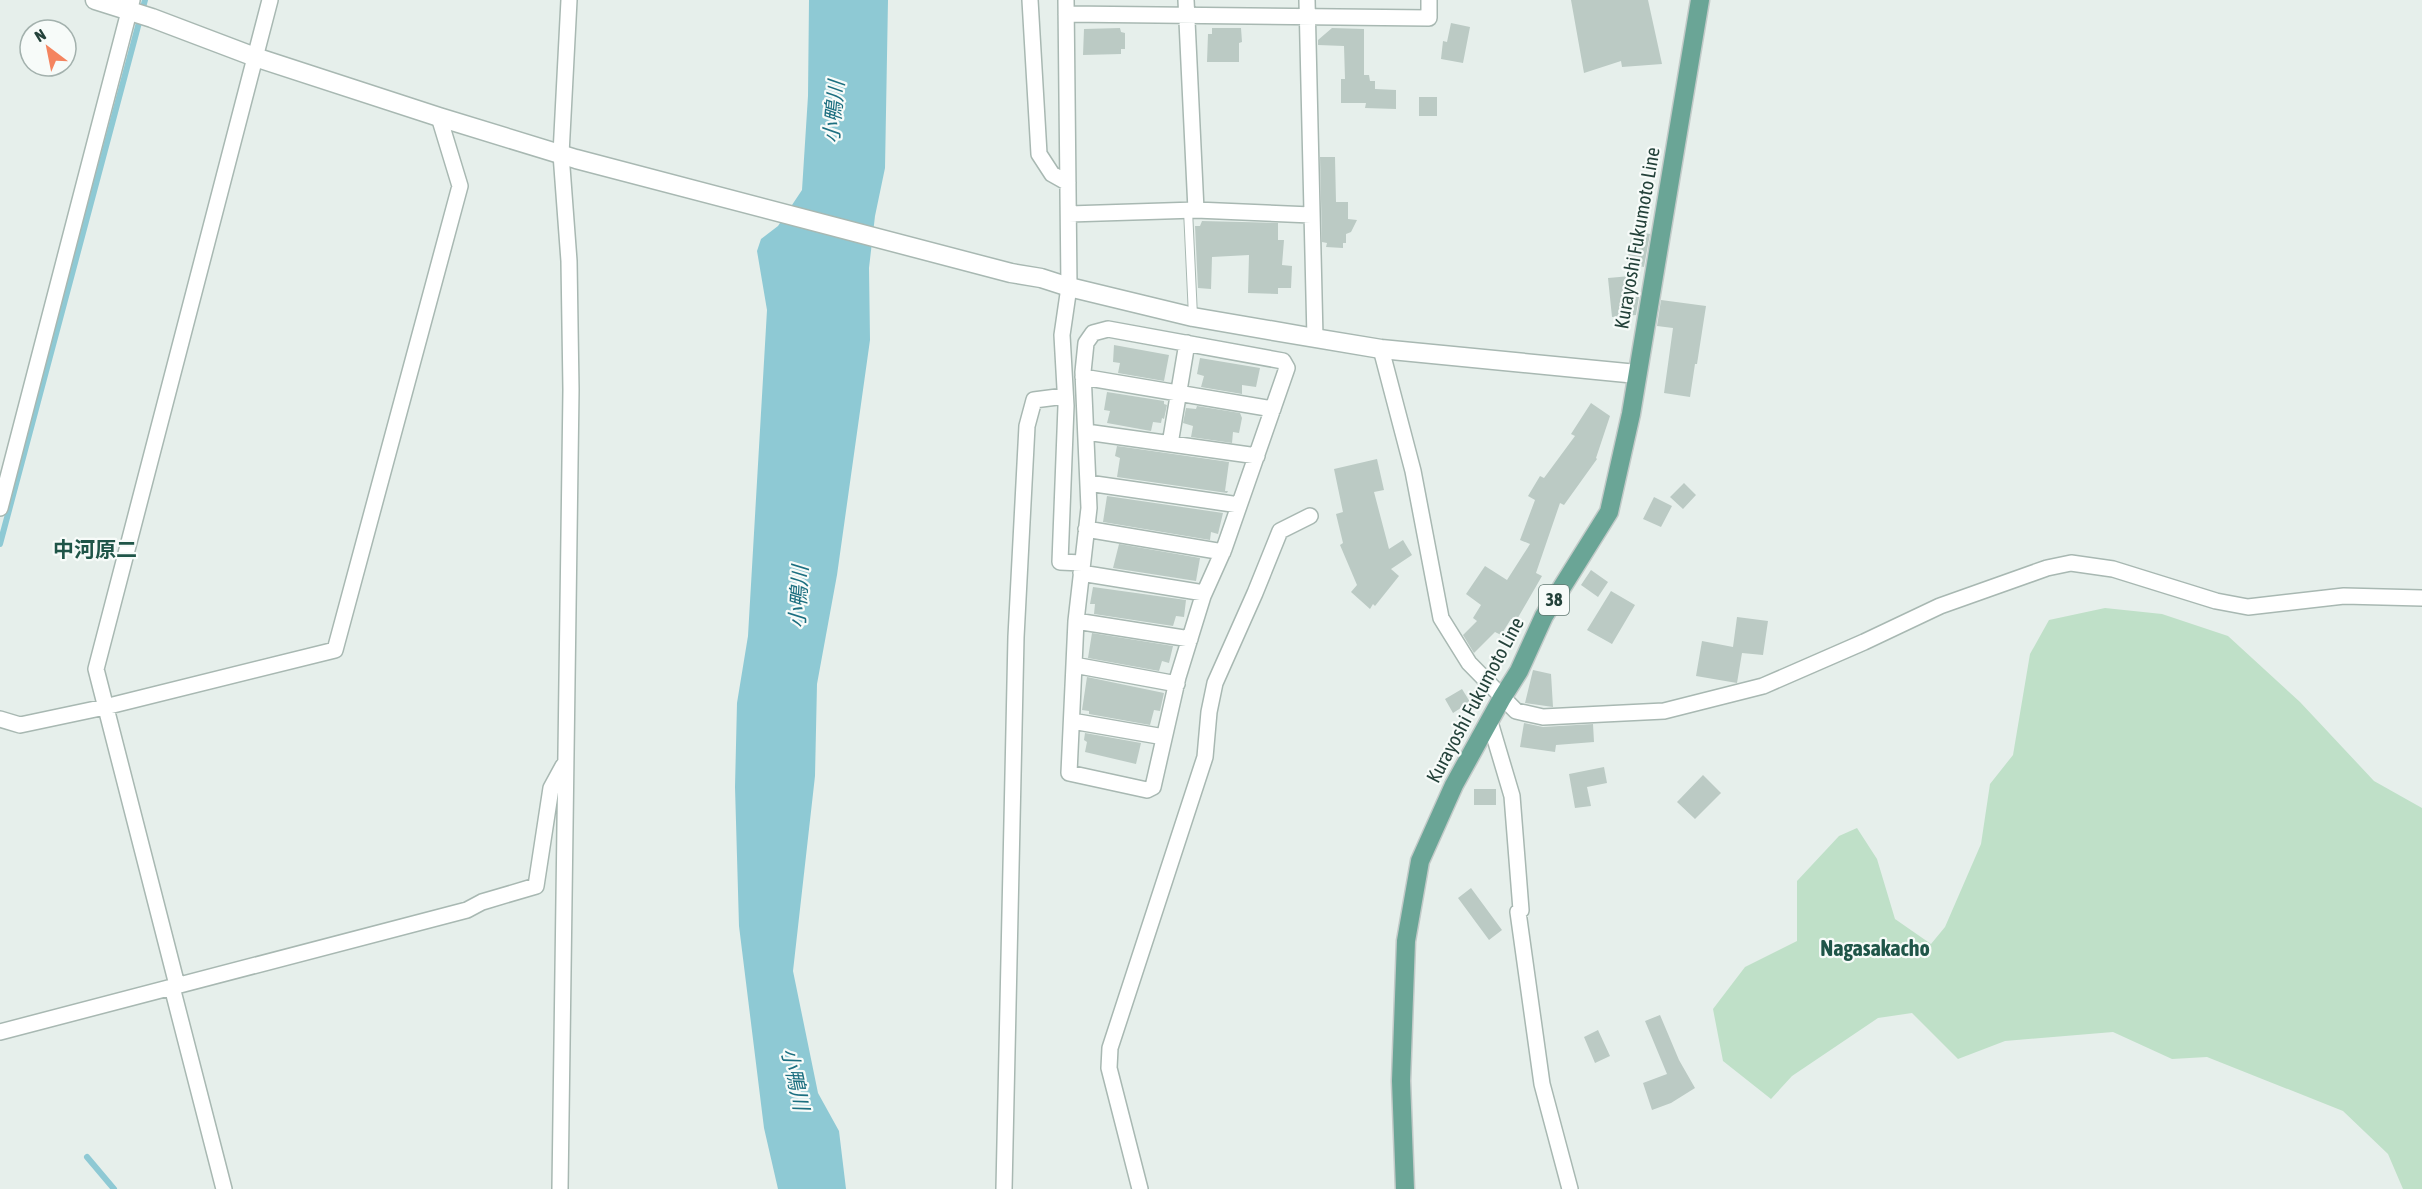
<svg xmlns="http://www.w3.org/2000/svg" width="2422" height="1189" viewBox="0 0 2422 1189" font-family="'Asap Condensed','Noto Sans JP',sans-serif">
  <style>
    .green { fill: #bfe0c8 }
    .water { fill: #8ec9d4 }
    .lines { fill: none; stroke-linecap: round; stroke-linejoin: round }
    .stream { stroke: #8ec9d4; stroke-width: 6 }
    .building { fill: #bbcac4 }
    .service-casing { stroke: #a8b8b2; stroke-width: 10 }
    .minor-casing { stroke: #a8b8b2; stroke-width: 18 }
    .tertiary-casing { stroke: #a8b8b2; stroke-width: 21 }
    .primary-casing { stroke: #c2cac8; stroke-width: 21 }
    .service { stroke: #fff; stroke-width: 8 }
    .minor { stroke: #fff; stroke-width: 15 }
    .tertiary { stroke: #fff; stroke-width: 18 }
    .primary { stroke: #6aa596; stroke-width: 18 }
    .labels { text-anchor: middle; stroke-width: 4.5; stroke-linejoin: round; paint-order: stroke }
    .shield { fill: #f7fbf9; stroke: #637a73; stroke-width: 1.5 }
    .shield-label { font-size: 18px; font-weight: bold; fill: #24423a }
    .street-label { font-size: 20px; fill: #24423a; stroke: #f7fbf9 }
    .water-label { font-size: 21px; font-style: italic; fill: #1c6f80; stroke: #f7fbf9 }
    .neighbourhood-label { font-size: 21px; font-weight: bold; fill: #1f5548; stroke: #f7fbf9 }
    .quarter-label { font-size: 22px; font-weight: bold; fill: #1f5548; stroke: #f7fbf9 }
  </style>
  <rect width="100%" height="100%" fill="#e6efeb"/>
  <path class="green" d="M2105,608L2162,614L2228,636L2300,702L2374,781L2422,808V1189H2403L2388,1154L2343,1111L2207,1057L2172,1059L2113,1032L2005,1041L1958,1059L1912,1013L1878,1018L1792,1076L1771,1099L1723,1061L1713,1009L1745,967L1797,941V881L1839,836L1857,828L1877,859L1895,919L1931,944L1945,927L1981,844L1990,784L2013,755L2030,654L2049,620Z"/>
  <path class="water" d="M809,0H888L885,168L875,216L869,268L870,340L837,575L817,684L815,776L793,971L818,1093L839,1131L846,1189H778L764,1128L739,926L735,787L737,703L748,636L767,310L757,251L761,239L778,226L802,190L808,96Z"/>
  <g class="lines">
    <path class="stream" d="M0,544L145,0
      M87,1157L114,1189"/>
  </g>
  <path class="building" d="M1571,0H1648L1662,64L1622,67L1621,61L1584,73Z
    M1451,23L1470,27L1463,63L1441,59L1443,41L1447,42Z
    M1120,28L1121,32L1125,33V49H1121V54L1083,55L1084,29Z
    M1212,28H1241L1242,42L1239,43V62H1207L1208,34H1212Z
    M1332,28L1364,29V75H1369L1370,81H1375V89L1396,90V109L1365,108L1366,103H1341V79H1345L1344,46L1318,45V40Z
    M1419,97H1437V116H1419Z
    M1320,157H1335L1336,202H1348V219L1357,220L1351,232L1346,234V243H1343V248L1326,247L1327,243L1322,242Z
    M1202,221L1278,223V240H1284L1282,265L1292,266L1291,288H1278V294L1248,293L1249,255L1212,257L1211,289L1198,288L1195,226H1200Z
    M1632,231L1650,234L1644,267L1627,264Z
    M1631,276L1632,297H1639L1636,315L1612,317L1608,278Z
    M1661,300L1706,306L1697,364H1695L1690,397L1664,393L1673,328L1657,326Z
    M1114,345L1169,355L1164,381L1118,373L1120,363L1113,362Z
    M1200,358L1260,368L1256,387L1242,385V394L1201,387L1204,376L1197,374Z
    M1107,392L1164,401V404L1167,405L1164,419L1162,418L1161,423L1153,422L1151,431L1107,423L1110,411L1104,410Z
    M1591,403L1610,416L1596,458L1597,459L1564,505L1560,503L1536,573L1542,576L1516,621L1511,619L1501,635L1495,632L1474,653L1463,635L1477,621L1473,618L1481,605L1466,594L1485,566L1507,580L1530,544L1520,540L1535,500L1528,496L1540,476L1544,478L1575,436L1571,434Z
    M1197,406L1240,413L1242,418L1239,433L1233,432L1232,443L1191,437L1193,426L1183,423L1186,408L1196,409Z
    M1117,446L1229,462L1225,491H1228L1227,493L1117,477L1120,458L1115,456Z
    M1377,459L1384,490L1374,492L1389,549L1403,540L1412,555L1391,569L1399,576L1375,606L1373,604L1370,609L1351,592L1357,585L1340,545L1343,543L1336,514L1343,512L1334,469Z
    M1684,483L1696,495L1683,509L1670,497Z
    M1107,496L1223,513L1218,534L1211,532L1210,540L1103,522Z
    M1654,497L1672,506L1661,527L1643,519Z
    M1119,544L1200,558L1196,581L1113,568Z
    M1591,570L1608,582L1598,597L1581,585Z
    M1093,587L1186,600L1184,617L1176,616L1173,626L1094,614L1095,604H1090Z
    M1611,591L1635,605L1612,644L1587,630Z
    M1737,617L1768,621L1763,655L1742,653L1737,683L1696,676L1702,641L1733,647Z
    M1092,633L1173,646L1169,663L1162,661L1159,671L1088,658Z
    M1533,670L1551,674L1553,707L1525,703Z
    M1087,677L1164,693L1160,711L1154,710L1150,725L1089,714V711L1082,710Z
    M1462,689L1470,702L1453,713L1445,699Z
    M1524,723L1543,727L1593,724L1594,742L1556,745L1555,752L1520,747Z
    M1085,733L1141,743L1136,764L1085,752L1087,742L1084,740Z
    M1604,767L1607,783L1587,787L1591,806L1575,808L1569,774Z
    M1703,775L1721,793L1695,819L1677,802Z
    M1474,789H1496V805H1474Z
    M1471,888L1502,930L1489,940L1458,898Z
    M1660,1015L1679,1060L1695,1088L1671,1103L1652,1110L1643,1083L1667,1074L1645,1021Z
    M1598,1030L1610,1056L1595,1063L1584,1037Z"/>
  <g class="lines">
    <g class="service-casing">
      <path id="service" d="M1188,210L1193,316"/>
    </g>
    <g class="minor-casing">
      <path id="minor" d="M1030,0L1039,154L1052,174L1068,183
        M1066,0L1069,287L1062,335L1066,406L1060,562L1082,563
        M1186,0L1196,210
        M1307,0L1315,338
        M1066,14L1429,18V0
        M1069,214L1196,210L1311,215
        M1108,329L1283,361L1287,368L1224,549L1203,596L1178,677L1153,787L1147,790L1069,773L1076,621L1089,508L1083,372L1086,343L1093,333Z
        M1381,349L1413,471L1441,618L1469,663L1516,711L1543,717L1664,711L1763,686L1864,642L1940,606L2047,568L2071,563L2113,569L2216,601L2248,607L2344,596L2422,598
        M1083,377L1273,409
        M1086,432L1257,456
        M1170,444L1187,343
        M1088,483L1239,505
        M0,508L132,0
        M1086,529L1223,552
        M1081,573L1204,593
        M1076,621L1190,639
        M1074,665L1177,684
        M0,719L20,725L105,707L335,650L460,186L439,117
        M1072,721L1164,737
        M1490,722L1512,796L1521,910L1518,912L1542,1084L1570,1189
        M177,985L96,669L270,0
        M172,987L224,1189
        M0,1032L467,910L482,902L536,886L551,788L563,766
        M560,1189L571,390L569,261L561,154L569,0
        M1004,1189L1016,637L1027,426L1034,400L1065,396
        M1140,1189L1109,1068L1110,1048L1205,757L1209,712L1215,683L1255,593L1280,531L1310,516"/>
    </g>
    <g class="tertiary-casing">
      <path id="tertiary" d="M95,0L152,18L255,57L439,117L576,159L1011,273L1041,278L1069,287L1193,317L1315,338L1381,349L1637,374"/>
    </g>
    <g class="primary-casing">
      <path id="primary" d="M1405,1189L1401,1081L1406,941L1420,861L1454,785L1502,698L1519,671L1544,616L1609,512L1631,414L1700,0"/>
    </g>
    <use href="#service" class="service"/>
    <use href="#minor" class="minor"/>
    <use href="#tertiary" class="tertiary"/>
    <use href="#primary" class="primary"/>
  </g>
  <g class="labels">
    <rect class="shield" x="1539" y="585" width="30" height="30" rx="4.5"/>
    <g class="shield-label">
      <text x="1554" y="606">38</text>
    </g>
    <g class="street-label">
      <text transform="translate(1637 238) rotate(-80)" y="7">Kurayoshi Fukumoto Line</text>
      <text transform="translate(1475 700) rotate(-62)" y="7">Kurayoshi Fukumoto Line</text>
    </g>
    <g class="water-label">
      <text transform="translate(834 112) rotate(-85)" y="7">小鴨川</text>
      <text transform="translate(799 597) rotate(-87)" y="7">小鴨川</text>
      <text transform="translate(795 1079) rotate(78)" y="7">小鴨川</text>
    </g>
    <g class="neighbourhood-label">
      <text x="95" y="557">中河原二</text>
    </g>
    <g class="quarter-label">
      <text x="1875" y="956">Nagasakacho</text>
    </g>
  </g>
  <g transform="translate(48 48) rotate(328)"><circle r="28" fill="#f7fbf9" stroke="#a3b1ad" stroke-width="1.5"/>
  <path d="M0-4.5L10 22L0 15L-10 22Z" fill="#f4845f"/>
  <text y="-9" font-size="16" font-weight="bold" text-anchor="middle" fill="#24423a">N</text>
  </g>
</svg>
